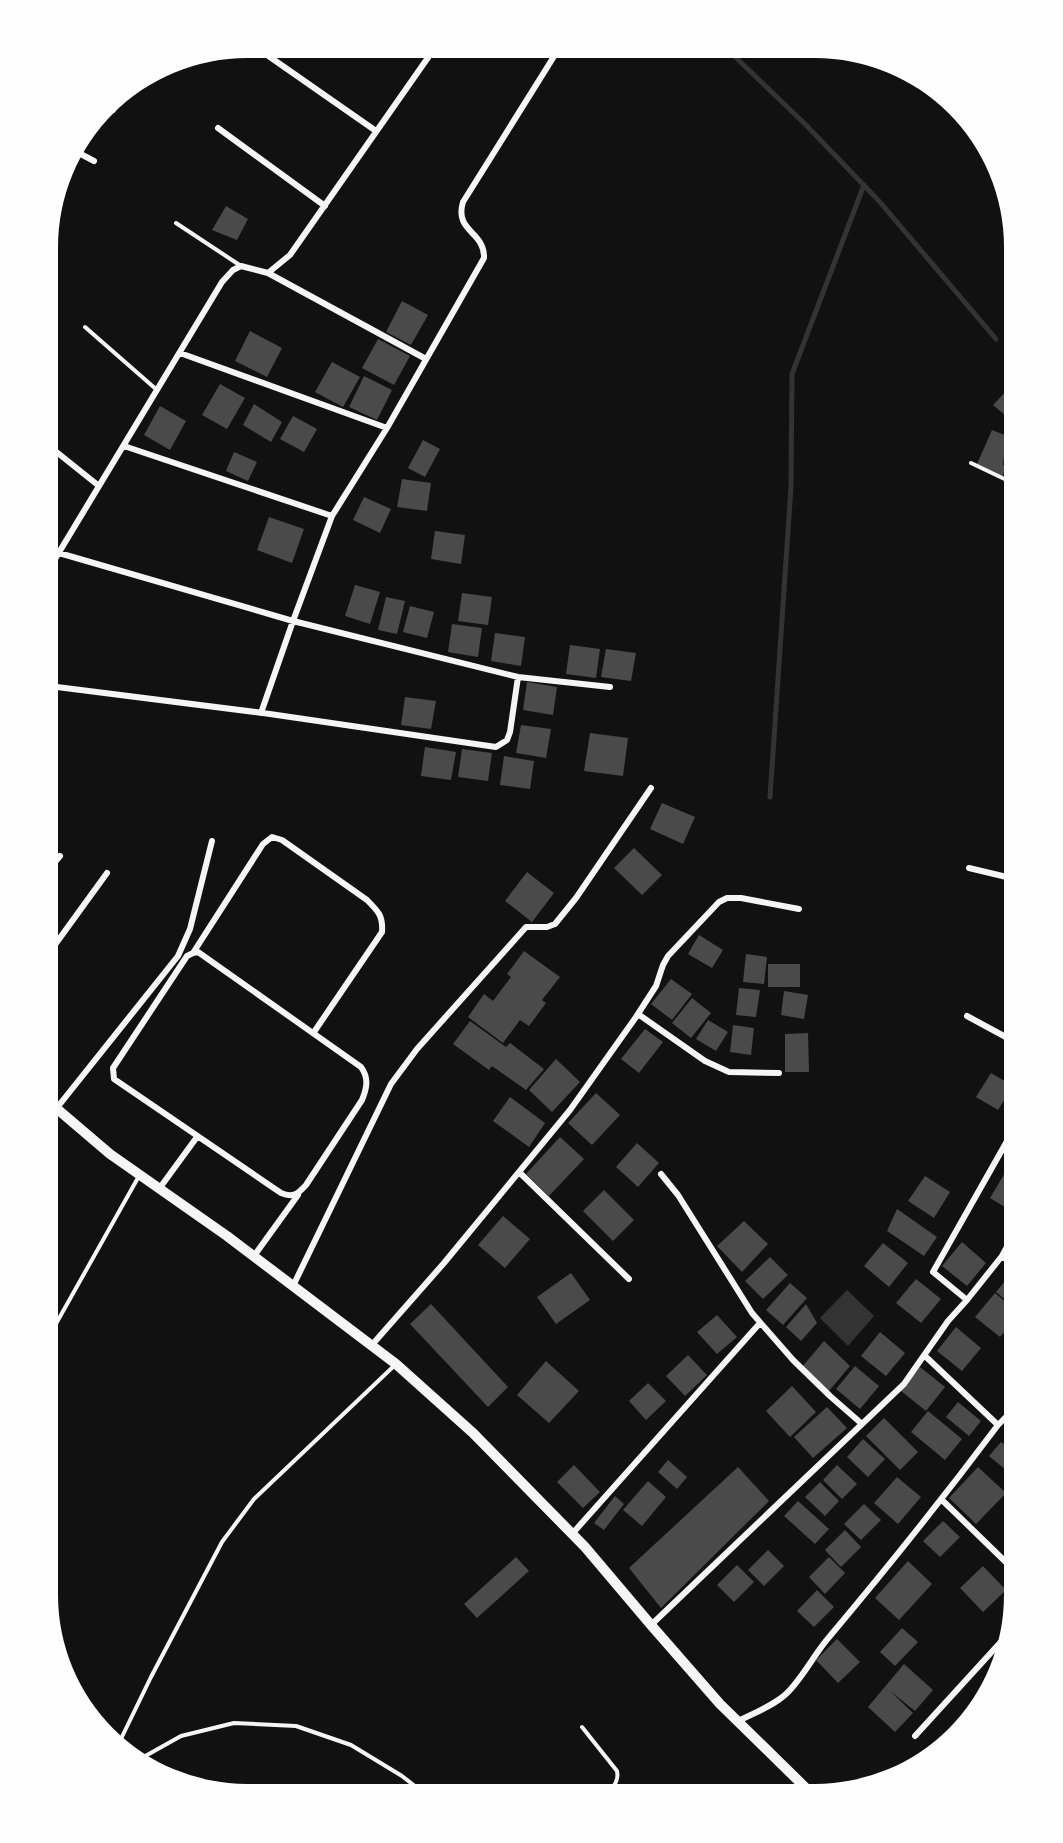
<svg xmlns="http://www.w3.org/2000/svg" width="1063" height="1843" viewBox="0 0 1063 1843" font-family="'Times New Roman',serif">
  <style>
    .water { fill: #333 }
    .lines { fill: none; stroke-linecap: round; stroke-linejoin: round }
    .stream { stroke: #333; stroke-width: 5 }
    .building { fill: #4a4a4a }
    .service { stroke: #f5f5f5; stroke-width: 4 }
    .minor { stroke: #f5f5f5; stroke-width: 6 }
    .primary { stroke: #f5f5f5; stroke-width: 10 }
  </style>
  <rect width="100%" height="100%" fill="#111"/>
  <path class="water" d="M847,1290L874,1316L848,1346L820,1318Z"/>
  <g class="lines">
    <path class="stream" d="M729,51L805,124L879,201L996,339
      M770,797L791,487L792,374L864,185"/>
  </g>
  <path class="building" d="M226,206L248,219L237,240L212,230Z
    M402,301L428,315L411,345L386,332Z
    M250,331L282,348L267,377L235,361Z
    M378,339L410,356L394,385L362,368Z
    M332,362L360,377L343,407L315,392Z
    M364,376L392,390L377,420L349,407Z
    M1015,382V417L1012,421L993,405Z
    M220,384L245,398L227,429L202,415Z
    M254,404L282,422L271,442L243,425Z
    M160,406L186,421L170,450L144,435Z
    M293,416L317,429L304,452L280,439Z
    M992,430L1015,439V445L1009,458L1004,456L1003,465L1008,468L1002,476L977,464Z
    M423,440L440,449L425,477L408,468Z
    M234,452L257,462L248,481L226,471Z
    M402,479L431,483L427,511L397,507Z
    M364,497L391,509L380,533L353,520Z
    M269,517L304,529L292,563L257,550Z
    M435,531L465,535L461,564L431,559Z
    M355,585L380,592L370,624L345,616Z
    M462,593L492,597L488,625L458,621Z
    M386,597L405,601L397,634L378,630Z
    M410,606L434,612L427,638L403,632Z
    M452,624L482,628L478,657L448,652Z
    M495,633L525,637L521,666L491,661Z
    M570,645L600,649L596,678L566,674Z
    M606,649L636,653L631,681L601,677Z
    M527,682L557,687L553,715L523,710Z
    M405,697L436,701L431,729L401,725Z
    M521,725L551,729L546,758L516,753Z
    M590,733L628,738L623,776L584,771Z
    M425,747L456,752L451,780L421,776Z
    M462,749L492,753L488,781L458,777Z
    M504,756L534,761L530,789L500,785Z
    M662,803L695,817L683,844L650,829Z
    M634,848L662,875L642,895L614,868Z
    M527,872L554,893L532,922L505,901Z
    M699,935L723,950L712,968L688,954Z
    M524,951L560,977L542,1000L546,1003L529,1026L520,1020L503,1043L468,1017L484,994L493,1001L511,977L507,974Z
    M746,954L767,957L764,984L743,982Z
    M768,964H800V987H768Z
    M671,979L692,994L672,1020L651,1004Z
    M739,988L760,990L756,1017L736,1015Z
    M784,991L808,995L804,1019L781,1015Z
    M692,998L711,1013L691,1038L672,1023Z
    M708,1020L728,1032L716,1051L696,1039Z
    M470,1021L506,1047L510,1043L544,1069L526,1090L492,1066L489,1070L453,1044Z
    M733,1025L754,1028L751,1055L730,1052Z
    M645,1029L663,1042L639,1073L621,1059Z
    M808,1033L809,1072H785V1034Z
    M556,1059L580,1082L552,1112L529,1090Z
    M991,1073L1013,1086L998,1110L976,1097Z
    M596,1093L620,1115L592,1145L568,1123Z
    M510,1097L545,1123L529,1147L493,1121Z
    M560,1137L584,1159L549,1196L526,1174Z
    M637,1143L659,1163L638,1187L616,1167Z
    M1006,1171L1015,1176V1209L1013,1212L990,1198Z
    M925,1176L950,1192L934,1218L908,1201Z
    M604,1190L634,1220L613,1241L583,1211Z
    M897,1209L937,1237L924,1256L887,1231Z
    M503,1216L530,1239L505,1268L478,1245Z
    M744,1221L768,1244L742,1272L717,1246Z
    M962,1242L986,1263L967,1286L942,1266Z
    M883,1243L908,1263L889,1287L864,1266Z
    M770,1257L788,1275L763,1299L745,1281Z
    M1015,1269V1308L996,1292Z
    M571,1273L590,1300L556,1324L537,1297Z
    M916,1279L941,1299L921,1323L896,1303Z
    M790,1283L807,1298L783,1325L766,1310Z
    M995,1293L1015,1310V1319L1000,1337L975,1317Z
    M431,1304L508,1387L488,1407L410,1324Z
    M806,1304L817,1323L801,1341L786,1327Z
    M717,1315L737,1337L717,1354L697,1332Z
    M956,1327L981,1348L962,1371L937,1351Z
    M880,1332L905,1353L886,1376L861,1356Z
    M824,1341L850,1366L829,1391L802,1367Z
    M688,1355L707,1375L685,1396L666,1376Z
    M546,1361L579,1391L549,1423L517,1395Z
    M855,1366L879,1386L860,1409L836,1389Z
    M920,1367L945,1387L926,1411L901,1391Z
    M648,1383L666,1401L646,1420L629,1401Z
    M792,1386L816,1412L790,1437L766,1411Z
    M958,1402L981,1421L969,1436L946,1417Z
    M827,1407L847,1428L813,1458L794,1437Z
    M928,1411L962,1439L945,1460L911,1432Z
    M884,1418L918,1452L900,1470L866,1436Z
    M863,1439L885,1459L868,1477L847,1457Z
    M1001,1442L1015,1453V1472L1012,1475L989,1456Z
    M668,1460L687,1477L677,1489L658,1472Z
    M574,1465L600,1492L583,1508L557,1482Z
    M837,1465L857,1484L842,1499L823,1480Z
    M738,1467L769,1501L661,1608L629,1568Z
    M978,1467L1006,1493L976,1524L949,1498Z
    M897,1477L921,1497L898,1524L874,1503Z
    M648,1481L666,1497L642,1526L623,1510Z
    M820,1482L839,1501L825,1516L805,1497Z
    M615,1496L624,1504L604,1530L594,1523Z
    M798,1501L829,1529L815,1544L784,1516Z
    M864,1504L881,1520L861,1540L844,1524Z
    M943,1521L960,1537L940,1557L923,1541Z
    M845,1530L861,1547L841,1567L825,1550Z
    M768,1550L784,1566L764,1586L748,1570Z
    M516,1557L529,1571L477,1618L464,1604Z
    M829,1557L845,1573L825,1594L809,1577Z
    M908,1561L932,1584L899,1620L875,1598Z
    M737,1565L754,1582L734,1602L717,1585Z
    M983,1566L1006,1590L983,1612L960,1588Z
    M817,1590L834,1607L814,1627L797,1611Z
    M902,1628L918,1642L895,1666L880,1652Z
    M837,1639L860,1662L838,1683L816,1660Z
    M904,1664L933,1690L915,1711L890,1691L913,1713L895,1732L868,1707Z"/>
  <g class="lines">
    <path class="service" d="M176,223L241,266
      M85,327L157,390
      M971,463L1015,484
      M48,1338L139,1176
      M582,1727L617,1771C619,1781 613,1789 604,1794
      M118,1745L151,1677L222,1542L254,1499L395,1365
      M140,1759L181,1736L234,1723L296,1726L351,1745L402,1776L425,1794"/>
    <path class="minor" d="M257,48L376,131
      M109,107L113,110
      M218,128L325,206
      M75,151L94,161
      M268,273L426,359
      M180,353L387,428
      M49,446L99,486
      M124,446L332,516
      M59,553L293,621L518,677L610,687
      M49,569L222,282L233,270L241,266L268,273L290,255L434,49
      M49,686L263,713L496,747L507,740L510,732L518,677
      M261,713L293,621L332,516L387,428L484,258C485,231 454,232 463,202L558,50
      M969,868L1015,879
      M49,869L60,856
      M198,952L361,1067C369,1078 367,1088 362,1100L306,1185C298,1194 293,1198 281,1193L114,1079L113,1068L117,1062L187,956L193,953Z
      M49,953L107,873
      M193,953L263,844L272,837L282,840L367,900C379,912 383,916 382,932L314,1032
      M638,1014L705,1061L729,1072L779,1073
      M967,1016L1015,1042
      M56,1109L178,956L190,929L212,841
      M519,1172L629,1279
      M661,1174L678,1195L752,1313L793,1360L830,1396L862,1424
      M159,1189L197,1137
      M254,1256L298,1195
      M1002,1256L1015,1265
      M293,1286L391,1084L417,1049L526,927H547L555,924L576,898L651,788
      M967,1300L933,1272L1015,1127
      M371,1346L444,1263L570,1110L636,1017L656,986L663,965L668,956L719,902L727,898H741L799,909
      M924,1355L998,1425L1015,1408
      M942,1500L1015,1571
      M572,1534L760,1323
      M651,1625L904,1384L948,1321L967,1300L1002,1256L1015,1232
      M738,1721C754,1713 773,1706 786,1694C803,1678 814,1654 830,1636C888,1567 944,1497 998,1425
      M915,1736L1009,1633"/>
    <path class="primary" d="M49,1102L110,1154L227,1236L396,1364L473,1433L585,1547L651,1625L720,1704L813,1795"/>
  </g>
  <path d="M0 0H1063V1843H0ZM247 58H815A189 189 0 0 1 1004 247V1595A189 189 0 0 1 815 1784H247A189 189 0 0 1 58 1595V247A189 189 0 0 1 247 58Z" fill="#fefefe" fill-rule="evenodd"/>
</svg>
